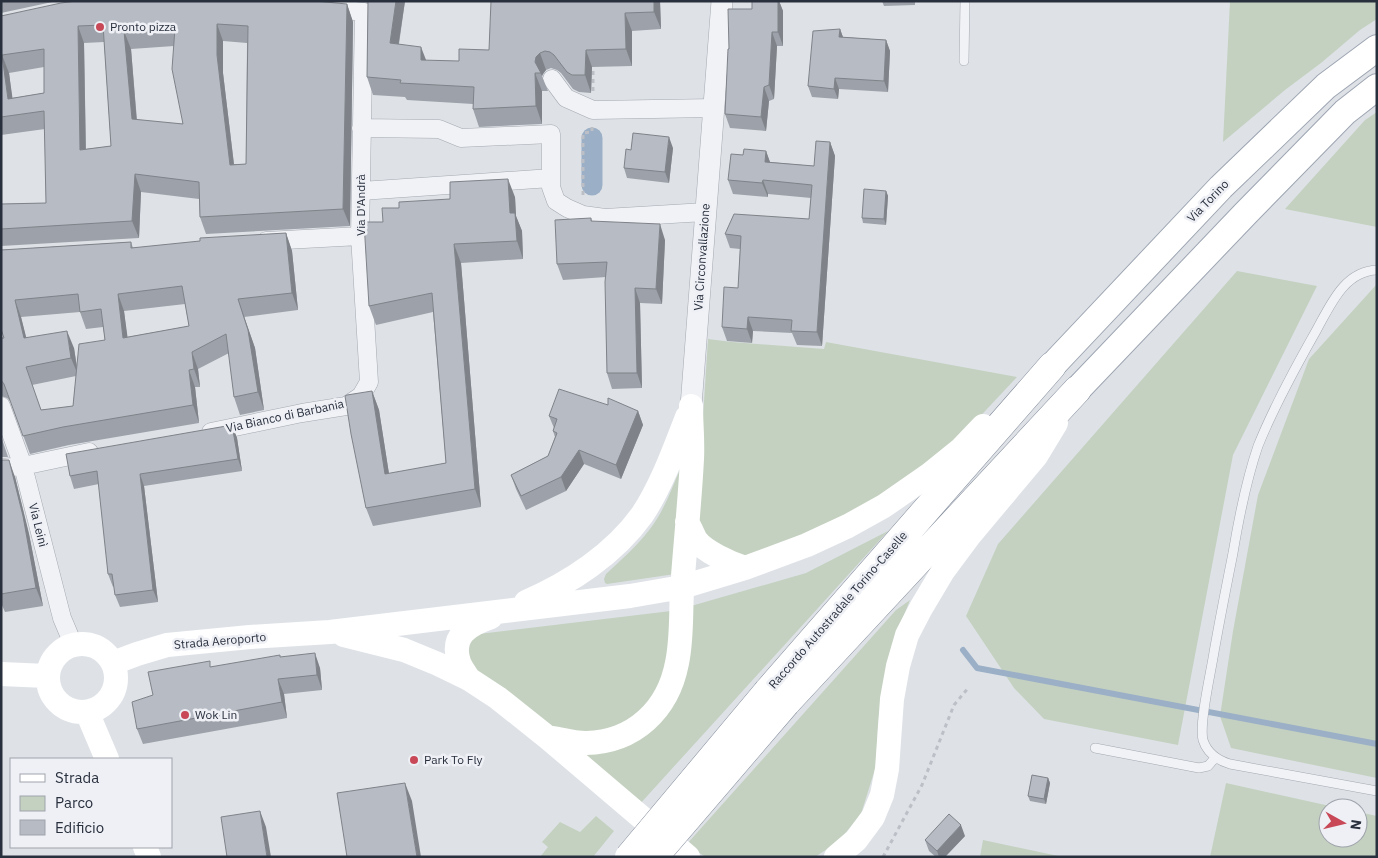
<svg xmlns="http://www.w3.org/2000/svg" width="1378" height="858" viewBox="0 0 1378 858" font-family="'IBM Plex Sans',sans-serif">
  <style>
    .green { fill: #c4d1c0 }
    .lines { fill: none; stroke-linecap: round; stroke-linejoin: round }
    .stream { stroke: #9bafc6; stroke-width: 6 }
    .canal { stroke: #9bafc6; stroke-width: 21 }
    .service-casing { stroke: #a4a9b1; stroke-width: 10 }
    .minor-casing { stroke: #a4a9b1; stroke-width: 19 }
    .tertiary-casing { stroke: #a4a9b1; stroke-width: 22 }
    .primary-casing { stroke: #9ea6b2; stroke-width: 28 }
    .motorway-casing { stroke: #868f9d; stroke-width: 29 }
    .path { stroke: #bdbfc6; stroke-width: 3; stroke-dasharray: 4 4; stroke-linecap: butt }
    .service { stroke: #f1f2f6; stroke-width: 9 }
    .minor { stroke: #f1f2f6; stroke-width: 18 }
    .tertiary { stroke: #f1f2f6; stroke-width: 21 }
    .secondary { stroke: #fff; stroke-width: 24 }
    .primary { stroke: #fff; stroke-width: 26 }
    .motorway { stroke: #fff; stroke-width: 28 }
    .motorway-bridge-casing { stroke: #868f9d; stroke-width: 29; stroke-linecap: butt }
    .motorway-bridge { stroke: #fff; stroke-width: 28 }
    .wall { fill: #9da1a9; fill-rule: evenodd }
    .shaded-wall { fill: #7f8389 }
    .building { fill: #b6bbc4; stroke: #7f8389; fill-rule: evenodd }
    .poi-dot { fill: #c84858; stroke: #eef0f5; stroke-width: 2 }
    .labels { text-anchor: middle; stroke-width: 5; stroke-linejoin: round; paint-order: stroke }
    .poi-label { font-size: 12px; fill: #282f3d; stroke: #eef0f5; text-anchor: start }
    .street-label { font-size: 12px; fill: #282f3d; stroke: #eef0f5 }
  </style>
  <rect width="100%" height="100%" fill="#dee2e7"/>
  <path class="green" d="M1230,1H1377V19L1360,30L1321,63L1285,90L1223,142Z
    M1377,112V227L1285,209L1365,120Z
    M1237,271L1317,286L1233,455L1178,745L1044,719L1014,688L966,616L998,544Z
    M1377,284V778L1231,748L1220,716L1233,631L1258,495L1309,359Z
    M708,339L732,342L824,349L826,342L1017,377L957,441L871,506L806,537L742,558L712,544L699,529L700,464Z
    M681,467L675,574L607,584L605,583L604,579L606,574C621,560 637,546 650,529C664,511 672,488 681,467Z
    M888,531L639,805L579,753L644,734L691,606L806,573Z
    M910,600L892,645L883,685L878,724L876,766L861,814L838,842L815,857H706L686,845L896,610Z
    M671,611L675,624L658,700L608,734L552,729L473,671L468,659L470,641L479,634Z
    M1226,783L1339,808H1328V838H1358V812L1377,816V857H1210Z
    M596,816L614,831L593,857H540L548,847L542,842L560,822L580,832Z
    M983,840L1063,857H980Z"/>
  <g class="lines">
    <path class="stream" d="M963,650L977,668L1377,744"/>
    <path class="canal" d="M592,138V185"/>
    <g class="service-casing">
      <path id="service" d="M964,61L965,1
        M1377,270C1344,271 1330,306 1316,331C1295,368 1274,406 1258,446C1246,481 1239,517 1233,553C1226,588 1219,623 1213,658C1210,676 1199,724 1203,740C1207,753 1217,760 1230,764L1377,791
        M1095,748L1199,768L1208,766L1215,758"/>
    </g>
    <g class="minor-casing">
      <path id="minor" d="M552,79L566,98L593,110L714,108
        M361,128L439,129L461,138L551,134V187L556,201L567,208L583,215L605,218L705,212
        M361,191L551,178
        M266,241L360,236
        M1,406L23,466L62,618L73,644
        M211,432L302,413L346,406L361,396L369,382L360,236L364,12L327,8
        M1,468L23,466L89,452"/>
    </g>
    <g class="tertiary-casing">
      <path id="tertiary" d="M691,406L722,1"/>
    </g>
    <g class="primary-casing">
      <path id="primary" d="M1052,366L1221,187L1326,86L1377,48
        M1077,390L1246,213L1345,112L1377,87"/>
    </g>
    <g class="motorway-casing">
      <path id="motorway" d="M768,691L1052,366
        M786,703L1077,390"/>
    </g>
    <path class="path" d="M593,91V64
      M583,195V133L592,132V127
      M883,857L922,785L954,705L969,687"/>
    <use href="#service" class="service"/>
    <use href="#minor" class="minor"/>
    <use href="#tertiary" class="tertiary"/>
    <path class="secondary" d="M687,522C690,527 693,534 696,540C705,552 730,563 745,568
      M526,602C570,583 614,554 642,515C661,487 675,448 687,417
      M344,635L404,650L438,664L469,679L498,698L547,737L688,857
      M48 678a34 34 0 1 1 68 0a34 34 0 1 1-68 0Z
      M113,663L137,654L167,645L250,637L330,632L630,596L682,587L745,568L807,545L848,526L884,506L930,474L961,449L983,426
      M1,674L47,676
      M469,679C466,674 461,668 459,662C450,635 470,624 491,617
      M87,712L107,759
      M548,737C560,739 574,743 586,743C634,742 668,710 677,663C683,635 680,605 683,576C686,537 690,498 692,459C693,441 691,423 691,406
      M145,847L149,857
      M836,857L856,840L873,817L882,795L887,769L892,699L898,666L907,635L921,608L943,571L969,536L1036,456L1056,423"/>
    <use href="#primary" class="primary"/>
    <use href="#motorway" class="motorway"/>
    <g class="motorway-bridge-casing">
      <path id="motorway-bridge" d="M629,857L768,691
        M654,857L786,703"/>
    </g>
    <use href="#motorway-bridge" class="motorway-bridge"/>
  </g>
  <path class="wall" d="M1,1H57L1,13Z
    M363,1H405L399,44L426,61H459L489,50L660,1L661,29L632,31V66L592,67L591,93L579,92L573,89L561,73L557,70L551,68L546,70L543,74L542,76L548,91H542V124L479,127L473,109V104L407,100L405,97L373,95L367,77L368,3Z
    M691,1H706V2H691Z
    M752,1H779L783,11V46H777L774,99L769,101L766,131L730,128L725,114L729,49L752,9Z
    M882,1H915V5L884,6Z
    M347,4L353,22L350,226L206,234L200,217L199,199L141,192L139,238L1,246V204L46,203L45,129L1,135V16ZM223,41L247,43L246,164H234L223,73ZM104,42L111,146L86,149L84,43ZM174,46L183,124L137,120L131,49ZM44,67V93L12,98L9,73Z
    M840,29L843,37L886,40L890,51L888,92L839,89L838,99L812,97L808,86Z
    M830,142L835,156L822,346L797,345L792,333L753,331L752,343L727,341L722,327L738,288L740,249L730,248L725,234L809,219L811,198L768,194V197L733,194L728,180L743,155L766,151L770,162L814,166Z
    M673,148L669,183L627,178L624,168L631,150Z
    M886,191L888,196L886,225L863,223L862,218Z
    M515,197L516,216L522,231L523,259L461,263L481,507L373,526L366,508L372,391L379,410L389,474L446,463L433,312L376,325L369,306L383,222L399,208Z
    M591,218L592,221L665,240L662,304L640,303L642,388L612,389L607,373L606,277L563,280L557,264Z
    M286,233L292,251L298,310L244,317L255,348L264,410L240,415L234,397L229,353L198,369L200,387H195L199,423L69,445L30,454L11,402L7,398L1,396V338H4L1,250L131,242L133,248ZM185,304L189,326L127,337L124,311ZM80,312L86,329L103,327L105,340L77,367L74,348L26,338L21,317ZM76,376L73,406L41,410L32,385Z
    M608,405L638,411L643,425L621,479L584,464L566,491L526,510L516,489L511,475L548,456L555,437L553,431L554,428L549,416Z
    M232,425L237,438L242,471L144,486L158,602L120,607L115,595L114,586L113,587L108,574L99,484L74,489L70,476Z
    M1,437L2,439L8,457H1Z
    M1,460L15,477L29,534L43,606L5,612L1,603Z
    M281,657L320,668L322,690L284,694L287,718L143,744L137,729L153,695L211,667Z
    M1048,778L1050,783L1046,804L1030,801L1028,796Z
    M965,836L945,857H936L929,851L925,840Z"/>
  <path class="shaded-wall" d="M396,1H405L396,61L390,43Z
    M654,1H660L661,29L654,12Z
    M778,1H779L783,11V46L778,32Z
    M347,4L353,22L350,226L343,209Z
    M625,13L632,31V66L626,49Z
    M217,24L223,41V73L236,182L230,165L217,55Z
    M78,26L84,43L86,167L80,150Z
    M840,29L844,40L839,37Z
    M124,31L131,49L138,137L132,119Z
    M772,32L777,46L774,99L769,85Z
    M886,40L890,51L888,92L884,81Z
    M421,47L428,65L421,60Z
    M586,50L592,67L591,93L585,75Z
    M540,53L546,70L543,74L542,76L535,62L536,57Z
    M2,55L9,73L15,116L8,99Z
    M535,73L542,91V124L536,106Z
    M835,78L839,89L838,99L834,89Z
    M764,87L769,101L766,131L761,117Z
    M669,137L673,148L669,183L665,172Z
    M830,142L835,156L822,346L817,332Z
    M766,151L771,165L765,162Z
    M135,174L141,192L139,238L132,221Z
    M508,179L515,197L516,216L522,231L523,259L517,241L510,213Z
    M763,180L768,194V197L762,183Z
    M886,191L888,196L886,225L884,219Z
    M660,224L665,240L662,304L656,289Z
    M286,233L292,251L298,310L292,293Z
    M454,244L461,263L481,507L475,489Z
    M635,288L640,303L642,388L637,373Z
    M118,294L124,311L130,355L123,338Z
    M238,299L255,348L264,410L258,392Z
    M15,300L21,317L31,356L24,338Z
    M748,317L753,331L752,343L747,329Z
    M67,331L74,348L78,375L71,358Z
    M192,352L198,369L200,387L194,369Z
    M189,370L195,387L199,423L193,405Z
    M372,391L379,410L392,493L385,474Z
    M638,411L643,425L621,479L616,465Z
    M232,425L237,438L242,471L238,459Z
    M579,450L584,464L566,491L561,477Z
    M9,460L15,477L29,534L43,606L36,588Z
    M140,474L144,486L158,602L153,590Z
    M315,653L320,668L322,690L317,675Z
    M278,679L284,694L287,718L282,702Z
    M1048,778L1050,783L1046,804L1044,799Z
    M405,783L412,801L421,857H417Z
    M260,811L266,827L271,857H267Z
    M961,825L965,836L945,857H939L937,851Z"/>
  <path class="building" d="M76,1H315L347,4L343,209L200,217L199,182L135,174L132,221L1,229V204L46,203L44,111L1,117V16L61,3ZM217,24L248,26L246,164L230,165L217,55ZM103,25L111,146L80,150L78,26ZM175,28L172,69L183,124L132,119L124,31ZM44,49V93L8,99L2,55Z
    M368,1H396L390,43L421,47V60L459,61V49L489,50L491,1H654V12L625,13L626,49L586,50L585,75H572L567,72L554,55L550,52L545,51L540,53L536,57L535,62L541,73H535L536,106L473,109L474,87L400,83L401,80L367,77Z
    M752,1H778V32H772L769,85L764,87L761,117L725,114L728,49H729L728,9H752Z
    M840,29L839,37L886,40L884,81L835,78L834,89L808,86L813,31Z
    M633,133L669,137L665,172L624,168L626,149L631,150Z
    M816,141L830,142L817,332L791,331L792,320L748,317L747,329L722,327L724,287L738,288L741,236L725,234L734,214L809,219L812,185L763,180L762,183L728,180L731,154L743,155L744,149L766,151L765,162L814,166Z
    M508,179L510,213H515L517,241L454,244L475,489L366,508L351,434L345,396L347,395L372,391L385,474L446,463L432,293L369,306L364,222H383L382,208H399V202L450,199V182Z
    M864,189L886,191L884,219L862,218Z
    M591,218V221L660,224L656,289L635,288L637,373H607L605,282L607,262L557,264L555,220Z
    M286,233L292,293L238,299L248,330L258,392L234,397L226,334L192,352L194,369L189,370L193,405L63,427L23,436L4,384L1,380V338H4L1,329V250L131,242V248L200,241V238ZM182,286L189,326L123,338L118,294ZM78,294L80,312L101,309L105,340L79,344L73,406L41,410L26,367L71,358L67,331L24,338L15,300Z
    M559,389L608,405V398L638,411L616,465L579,450L561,477L521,496L511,475L548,456L557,433L553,431L557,419L549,416Z
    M232,425L238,459L140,474L153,590L115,595L112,574H108L97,471L70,476L66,454Z
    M1,460H9L23,516L36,588L1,594Z
    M315,653L317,675L278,679L282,702L137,729L132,702L153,695L148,672L210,661V667L280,655V657Z
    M1032,775L1048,778L1044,799L1028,796Z
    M405,783L417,857H347L337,793Z
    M260,811L267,857H227L221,817Z
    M949,814L961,825L937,851L925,840Z"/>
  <g class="poi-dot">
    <circle cx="100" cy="27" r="5"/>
    <circle cx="185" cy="715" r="5"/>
    <circle cx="414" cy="760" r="5"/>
  </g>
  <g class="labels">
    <g class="poi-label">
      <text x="110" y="31">Pronto pizza</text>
      <text x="195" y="719">Wok Lin</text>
      <text x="424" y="764">Park To Fly</text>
    </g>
    <g class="street-label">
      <text transform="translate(1208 201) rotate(-46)" y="4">Via Torino</text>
      <text transform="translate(361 205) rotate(-90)" y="4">Via D'Andrà</text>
      <text transform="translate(702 257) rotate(-86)" y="4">Via Circonvallazione</text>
      <text transform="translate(285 416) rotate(-12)" y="4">Via Bianco di Barbania</text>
      <text transform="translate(38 525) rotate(76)" y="4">Via Leinì</text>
      <text transform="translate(838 610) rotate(-49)" y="4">Raccordo Autostradale Torino-Caselle</text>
      <text transform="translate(220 641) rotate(-5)" y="4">Strada Aeroporto</text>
    </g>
  </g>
  <rect width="1378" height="858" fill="none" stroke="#282f3d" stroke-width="5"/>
  <rect x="10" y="758" width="162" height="90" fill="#eef0f5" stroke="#9fa3ab"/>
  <rect x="20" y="774" width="25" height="8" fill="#ffffff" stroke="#9fa3ab"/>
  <text x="55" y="783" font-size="15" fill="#282f3d">Strada</text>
  <rect x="20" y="796" width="25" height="15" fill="#c4d1c0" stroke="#9fa3ab"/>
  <text x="55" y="808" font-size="15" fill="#282f3d">Parco</text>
  <rect x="20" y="820" width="25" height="15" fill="#b6bbc4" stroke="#9fa3ab"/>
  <text x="55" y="833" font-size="15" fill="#282f3d">Edificio</text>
  <g transform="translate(1343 823) rotate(98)"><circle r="24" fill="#eef0f5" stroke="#9fa3ab"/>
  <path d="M0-4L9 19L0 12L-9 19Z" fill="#c84858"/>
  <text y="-8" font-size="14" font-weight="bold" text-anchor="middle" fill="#282f3d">N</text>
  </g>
</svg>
